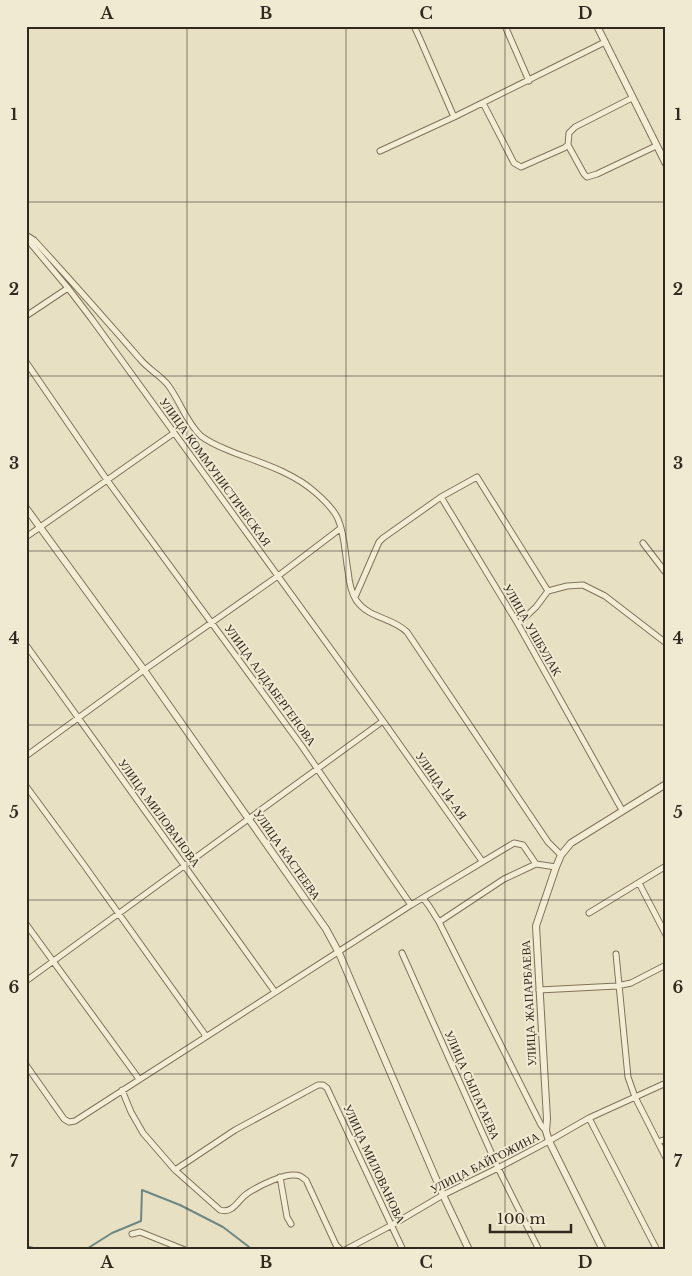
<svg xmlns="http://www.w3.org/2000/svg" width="692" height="1276" viewBox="0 0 692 1276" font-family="'Libre Baskerville',serif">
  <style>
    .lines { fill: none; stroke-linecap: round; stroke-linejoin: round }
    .stream { stroke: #6d8884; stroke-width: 2 }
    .minor-casing { stroke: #80725c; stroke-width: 7 }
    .tertiary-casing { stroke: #80725c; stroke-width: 8 }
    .minor { stroke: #f4edd5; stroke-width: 5 }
    .tertiary { stroke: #f4edd5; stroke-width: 6 }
    .grid { fill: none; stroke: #32291e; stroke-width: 1; stroke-opacity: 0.55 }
    .labels { text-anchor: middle; stroke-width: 4; stroke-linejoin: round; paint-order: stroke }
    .street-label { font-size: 12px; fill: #32291e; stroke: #f1ead2 }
    .neatline { fill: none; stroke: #32291e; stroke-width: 2 }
    .grid-label { font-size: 16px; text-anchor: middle; font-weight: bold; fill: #32291e }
  </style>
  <rect width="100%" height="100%" fill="#e8e0c3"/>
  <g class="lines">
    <path class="stream" d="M26,1246L40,1250
      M85,1250L112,1233L141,1221L142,1190L180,1205L223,1227L253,1250"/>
    <g class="minor-casing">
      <path id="minor" d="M414,26L420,39L454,117
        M505,26L529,81
        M483,103L514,163L521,167L564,148L568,145L569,133L575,127L632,98
        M568,145L584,174L587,177L597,174L656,146
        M380,151L454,117L605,42
        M26,235L34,240C70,279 105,319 140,359C148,369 160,375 168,385C180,401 186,422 201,436C211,444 223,448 235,453C262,463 294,473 316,493C324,500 334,510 338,519C345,535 345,555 348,571C349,581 351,592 356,600C369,619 392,617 407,632L548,842L561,855
        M26,238L68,288L91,318L383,721L482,861
        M26,316L68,288
        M26,362L107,480L301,745L411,905
        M26,537L174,433
        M643,543L666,573
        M355,597L379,542L383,538L441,497
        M518,624L536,607L548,591
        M26,645L275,992
        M26,756L144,670L278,576L341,528
        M26,786L84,865L206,1036
        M622,810L518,624L441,497L477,477L548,591L567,586L583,585L605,596L666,643
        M639,883L666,935
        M423,898L429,906L439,922L541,1125L546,1131
        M589,913L666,866
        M439,922L504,879L536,864L556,867
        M26,924L139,1079
        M402,953L498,1168L539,1250
        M616,954L628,1077L635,1097L666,1158
        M26,981L383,721
        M539,990L617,986L631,983L666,965
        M26,1065L64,1119L69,1122L75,1121L411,905L514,843L523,845L536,864
        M122,1090L131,1112L143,1133L175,1170L220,1210C234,1214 238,1199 248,1193C259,1186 287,1171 300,1176C301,1176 305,1180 306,1180L336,1245L341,1250
        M589,1118L657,1250
        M658,1142L666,1139
        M175,1170L235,1130L318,1085H323L327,1088L403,1250
        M280,1177L287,1217L291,1224
        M132,1234L140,1232L185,1250
        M345,1250L392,1225L443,1195L498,1168L549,1141L589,1118L666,1083"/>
    </g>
    <g class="tertiary-casing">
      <path id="tertiary" d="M597,26L666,164
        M26,508L144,670L326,929L339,953L443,1195L469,1250
        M603,1250L549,1141L546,1131L547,1119L536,926L556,867L561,855L571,843L666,784"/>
    </g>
    <use href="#minor" class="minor"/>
    <use href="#tertiary" class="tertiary"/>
  </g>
  <path class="grid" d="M187,26V1250M346,26V1250M505,26V1250M26,202H666M26,376H666M26,551H666M26,725H666M26,900H666M26,1074H666"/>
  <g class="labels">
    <g class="street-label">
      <text transform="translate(215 472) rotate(54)" y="4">УЛИЦА КОММУНИСТИЧЕСКАЯ</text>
      <text transform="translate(532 630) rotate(60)" y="4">УЛИЦА УШБУЛАК</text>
      <text transform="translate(270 685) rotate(54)" y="4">УЛИЦА АЛДАБЕРГЕНОВА</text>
      <text transform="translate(441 786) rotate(55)" y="4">УЛИЦА 14-АЯ</text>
      <text transform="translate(159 813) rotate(54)" y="4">УЛИЦА МИЛОВАНОВА</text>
      <text transform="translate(287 855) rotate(55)" y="4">УЛИЦА КАСТЕЕВА</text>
      <text transform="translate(529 1003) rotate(-93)" y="4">УЛИЦА ЖАПАРБАЕВА</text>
      <text transform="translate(472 1085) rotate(66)" y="4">УЛИЦА СЫПАТАЕВА</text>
      <text transform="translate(485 1163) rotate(-27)" y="4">УЛИЦА БАЙГОЖИНА</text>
      <text transform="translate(374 1164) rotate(65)" y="4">УЛИЦА МИЛОВАНОВА</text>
    </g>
  </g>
  <rect width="692" height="1276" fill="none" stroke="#f1ead2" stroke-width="55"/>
  <path d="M490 1224v8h81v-8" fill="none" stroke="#32291e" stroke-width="2.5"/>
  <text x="497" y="1224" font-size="15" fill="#32291e" stroke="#f1ead2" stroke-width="4" paint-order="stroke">100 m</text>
  <rect x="28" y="28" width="636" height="1220" class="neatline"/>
  <g class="grid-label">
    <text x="107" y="19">A</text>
    <text x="266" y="19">B</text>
    <text x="426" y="19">C</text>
    <text x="585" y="19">D</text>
    <text x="14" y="120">1</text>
    <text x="678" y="120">1</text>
    <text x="14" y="295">2</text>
    <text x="678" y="295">2</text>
    <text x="14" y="469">3</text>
    <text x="678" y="469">3</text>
    <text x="14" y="644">4</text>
    <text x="678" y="644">4</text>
    <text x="14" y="818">5</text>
    <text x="678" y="818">5</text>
    <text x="14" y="993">6</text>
    <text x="678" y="993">6</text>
    <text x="14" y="1167">7</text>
    <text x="678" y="1167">7</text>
    <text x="107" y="1268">A</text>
    <text x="266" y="1268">B</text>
    <text x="426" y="1268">C</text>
    <text x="585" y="1268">D</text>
  </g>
</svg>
